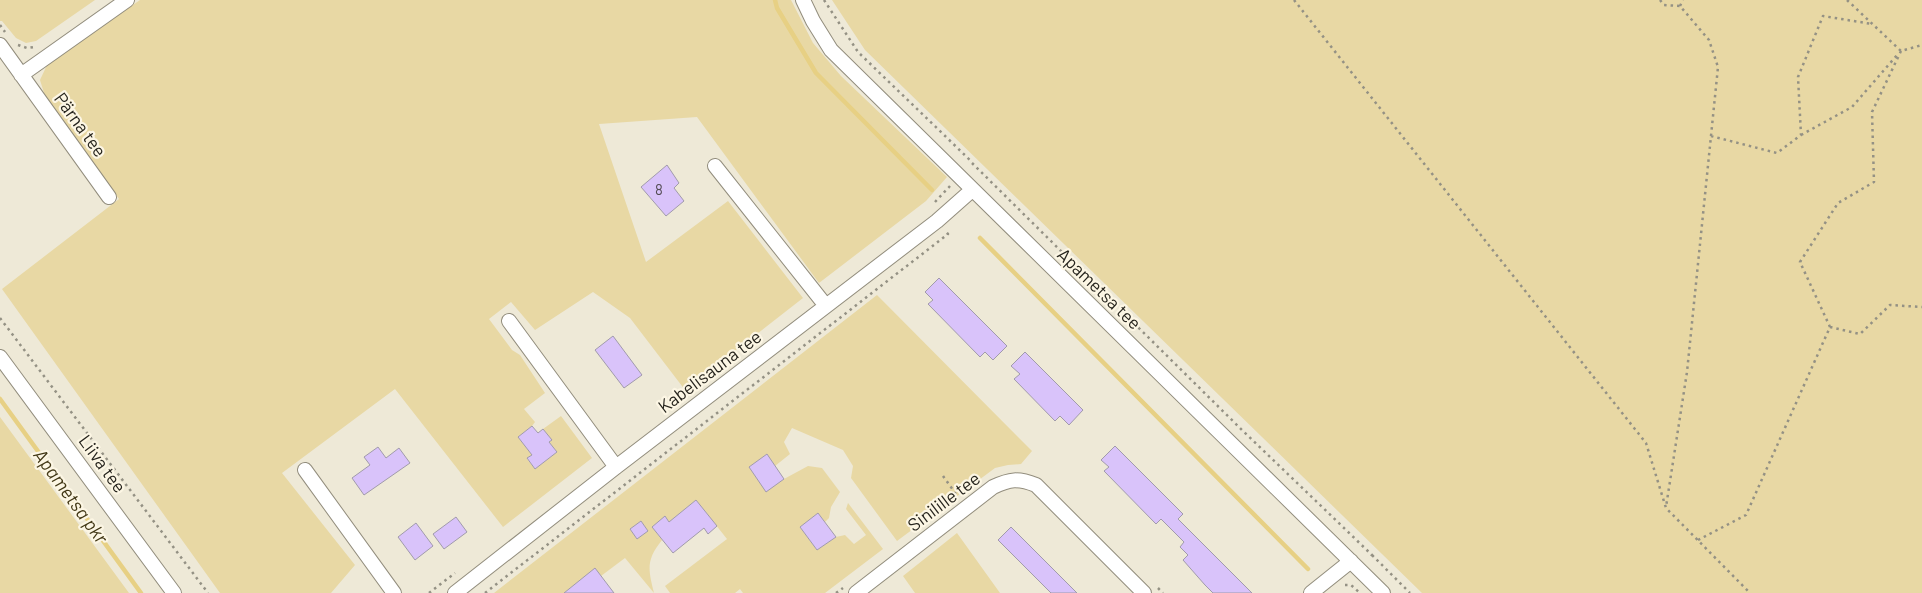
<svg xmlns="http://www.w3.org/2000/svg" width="1922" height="593" viewBox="0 0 1922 593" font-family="Barlow,sans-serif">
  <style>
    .green { fill: #e8d8a4; fill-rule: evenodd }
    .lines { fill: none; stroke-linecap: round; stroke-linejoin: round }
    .stream { stroke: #e7d084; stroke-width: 4.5 }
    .building { fill: #d9c3fa; stroke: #a19bab }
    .minor-casing { stroke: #928d7d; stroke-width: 16 }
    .path { stroke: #949184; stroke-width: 2.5; stroke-dasharray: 2.5 4; stroke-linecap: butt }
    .minor { stroke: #fff; stroke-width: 14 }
    .labels { text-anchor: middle; stroke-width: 4.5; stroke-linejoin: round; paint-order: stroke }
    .number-label { font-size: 15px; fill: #534c54 }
    .street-label { font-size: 18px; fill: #26241d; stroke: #fcf6e4 }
    .water-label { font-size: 19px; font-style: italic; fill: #423816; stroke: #fcf6e4 }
  </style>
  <rect width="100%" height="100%" fill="#eee9d7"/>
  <path class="green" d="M0,0H95L36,41L26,43L16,38L2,21H0Z
    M140,0H791L813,43L841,76L947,177L926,201L819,283L697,117L599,124L646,262L728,201L803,298L685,390L630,318L593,292L535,330L511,302L489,319L512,350L520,355L545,393L524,409L535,422L532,426L518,437L532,455L527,459L535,469L557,452L549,442L551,440L543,429L561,416L592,458L503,527L395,389L282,473L355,565L331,593H220L2,289L119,199L45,96L40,80L47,65Z
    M832,0H1922V593H1422L865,50Z
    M877,295L1032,451L1021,464L1008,465L995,468L897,541L851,478L853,466L843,450L792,428L784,442L790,454L775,466L767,454L749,467L766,491L784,479L808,466L822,468L840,492L831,507L829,518L825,522L818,513L800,527L817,550L836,537L845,535L854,544L866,535L846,509L848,503L883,549L825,593H743L740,589L735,593H670L665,586L727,539L696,500L684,510L689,516L674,528L665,516L652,527L662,540C646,560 648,569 654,593L625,558L601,576L595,569L564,593H494ZM641,521L648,531L637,539L630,529Z
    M0,417L129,593H0Z
    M957,533L1000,593H915L903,576Z"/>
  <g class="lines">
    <path class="stream" d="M775,0L777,8L816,73L932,190
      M980,238L1308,569
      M0,399L141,593"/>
  </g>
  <path class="building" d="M667,165L679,183L674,188L684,201L666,216L641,187Z
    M939,278L1007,346L993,360L985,352L980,357L928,304L933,300L925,292Z
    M613,336L642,375L624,388L595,350Z
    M1025,352L1083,410L1069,425L1060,416L1055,421L1014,379L1020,374L1011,366Z
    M532,426L538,433L543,429L552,440L549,442L557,452L535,469L527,458L532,455L518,437Z
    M1115,446L1183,514L1178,519L1252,593H1213L1205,585L1183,560L1188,555L1180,547L1184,542L1161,519L1156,524L1104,471L1109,467L1101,460Z
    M378,447L386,458L399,448L410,463L364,495L352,478L370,465L364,457Z
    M767,454L784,479L766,492L749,467Z
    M696,500L717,526L708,534L704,528L673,553L652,527L665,516L669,522Z
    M818,513L836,537L817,550L800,527Z
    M456,517L467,532L444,549L433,534Z
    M641,521L648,531L637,539L630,529Z
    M416,523L433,546L415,560L398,537Z
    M1011,527L1077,593H1051L998,540Z
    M595,568L614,593H564Z"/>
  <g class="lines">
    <g class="minor-casing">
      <path id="minor" d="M803,0L813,21L831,50L1383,593
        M0,45L109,197
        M21,75L127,0
        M715,166L826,306
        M509,321L616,467
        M0,357L174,593
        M305,470L394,593
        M455,593L616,467L937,221L972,190
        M856,593L993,487C1010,479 1018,478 1036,485L1144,593
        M1311,593L1351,561"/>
    </g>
    <path class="path" d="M824,0L858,52L972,162
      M1294,0L1646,443L1666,508L1750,593
      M1660,0L1664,5L1680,6L1709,40L1718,67L1687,372L1666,507
      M1847,0L1901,51L1922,45
      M1680,6L1683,0
      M0,25L5,32
      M18,45L27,48L34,47
      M1801,135L1852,107L1898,54
      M1711,136L1777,153L1801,135L1798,77L1823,16L1872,24
      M972,163L1242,430L1372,555L1369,559
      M935,202L950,186
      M0,318L208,593
      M1830,327L1860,334L1890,305L1922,307
      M943,476L958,497
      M1698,540L1746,515L1830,327L1800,262L1838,203L1874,182L1872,112L1901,51
      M1372,555L1410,593
      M1345,585H1351L1360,593
      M1158,588L1163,593
      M429,593L455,573
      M485,593L948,234L945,231
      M836,593L843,588"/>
    <use href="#minor" class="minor"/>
  </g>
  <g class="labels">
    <g class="number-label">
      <text x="659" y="195">8</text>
    </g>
    <g class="street-label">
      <text transform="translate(80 125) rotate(54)" y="6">Pärna tee</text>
      <text transform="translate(1099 289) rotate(44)" y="6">Apametsa tee</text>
      <text transform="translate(710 372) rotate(-37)" y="6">Kabelisauna tee</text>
      <text transform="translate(102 464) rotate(54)" y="6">Liiva tee</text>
      <text transform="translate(944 502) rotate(-37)" y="6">Sinilille tee</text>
    </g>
    <g class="water-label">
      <text transform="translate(71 496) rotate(54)" y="7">Apametsa pkr</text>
    </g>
  </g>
</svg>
